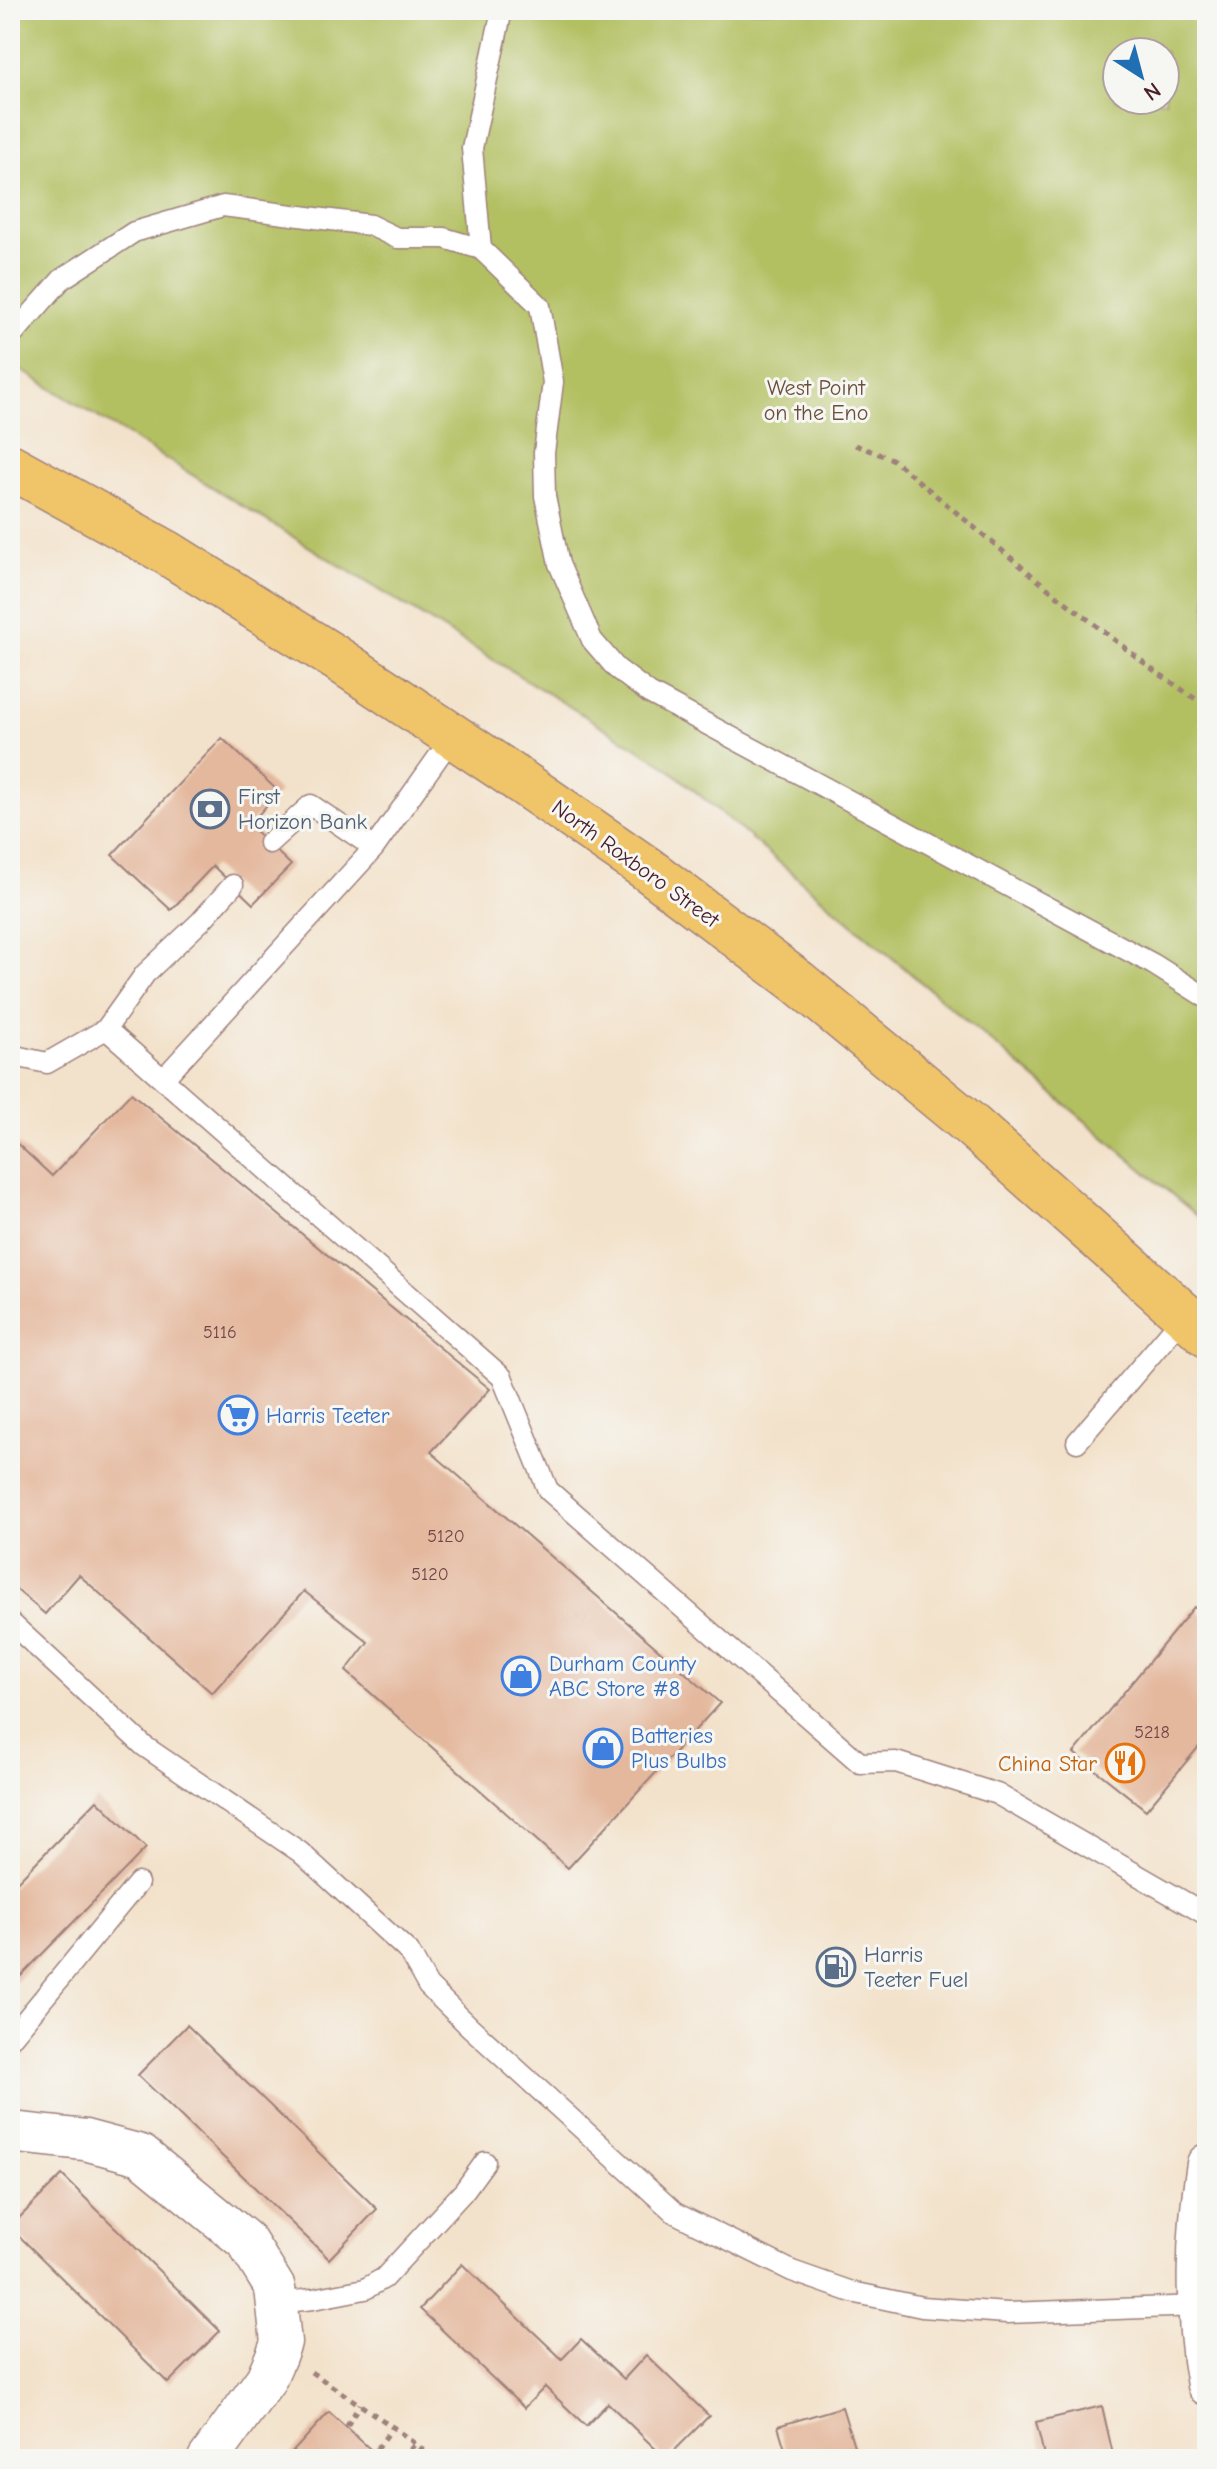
<svg xmlns="http://www.w3.org/2000/svg" width="1217" height="2469" viewBox="0 0 1217 2469" font-family="'Comic Neue',sans-serif">
  <style>
    .green { fill: #b3c062; stroke: #7e7046; stroke-width: 2; fill-rule: evenodd }
    .building { fill: #e4b89d }
    .lines { fill: none; stroke-linecap: round; stroke-linejoin: round }
    .service-casing { stroke: #9e807b; stroke-width: 23 }
    .minor-casing { stroke: #9e807b; stroke-width: 43 }
    .trunk-casing { stroke: #9e807b; stroke-width: 47 }
    .path { stroke: #9e807b; stroke-width: 5; stroke-dasharray: 6 6; stroke-linecap: butt }
    .service { stroke: #fff; stroke-width: 20 }
    .minor { stroke: #fff; stroke-width: 40 }
    .trunk { stroke: #f0c469; stroke-width: 44 }
    .labels { text-anchor: middle; stroke-width: 6; stroke-linejoin: round; paint-order: stroke }
    .number-label { font-size: 18px; fill: #704548 }
    .park-label { font-size: 22px; fill: #6a4f3c; stroke: #f6f6f2 }
    .service-label { font-size: 22px; fill: #4e5e75; stroke: #f6f6f2; text-anchor: start }
    .street-label { font-size: 22px; fill: #4a1f2b; stroke: #f6f6f2 }
    .shop-label { font-size: 22px; fill: #366cbe; stroke: #f6f6f2; text-anchor: start }
    .food-label { font-size: 22px; fill: #c56008; stroke: #f6f6f2; text-anchor: end }
  </style>
  <rect width="100%" height="100%" fill="#f6f6f2"/>
  <filter id="ink" filterUnits="userSpaceOnUse"><feTurbulence type="fractalNoise" baseFrequency=".0125" numOctaves="2"/><feDisplacementMap in="SourceGraphic" scale="16" xChannelSelector="R" yChannelSelector="G"/><feConvolveMatrix kernelMatrix="1 2 1 2 8 2 1 2 1" color-interpolation-filters="sRGB"/></filter>
  <filter id="wash" filterUnits="userSpaceOnUse"><feTurbulence type="fractalNoise" baseFrequency=".006" numOctaves="4" result="noise"/><feDisplacementMap in="SourceGraphic" scale="32" xChannelSelector="R" yChannelSelector="G"/><feGaussianBlur stdDeviation="1.8" result="paint"/><feColorMatrix in="noise" values="0 0 0 0 0 0 0 0 0 0 0 0 0 0 0 0 0 1.4 0 .05"/><feComposite in="paint" operator="in"/></filter>
  <g filter="url(#wash)">
    <rect width="100%" height="100%" fill="#f3e2cb"/>
    <path class="green" d="M10,10H1207V1224L663,764L10,363ZM1117,52H1165V100H1117Z"/>
    <g id="blocks">
      <path class="building" d="M222,738L279,792L249,825L291,865L253,904L213,866L171,910L112,855Z
        M131,1093L490,1389L431,1452L720,1703L568,1868L346,1671L368,1642L304,1591L212,1693L79,1575L45,1614L10,1584V1137L52,1176Z
        M1194,1607L1207,1618V1737L1146,1810L1074,1753Z
        M97,1800L146,1848L10,1987V1889Z
        M187,2025L377,2209L329,2259L138,2075Z
        M62,2175L220,2331L168,2383L10,2227Z
        M462,2264L562,2359L581,2339L624,2379L646,2355L709,2416L666,2459L608,2403L586,2426L545,2387L524,2408L420,2309Z
        M1102,2406L1114,2459H1045L1036,2422Z
        M842,2407L858,2459H788L778,2426Z
        M329,2412L359,2439L381,2459H291L288,2457Z"/>
    </g>
  </g>
  <g filter="url(#ink)">
    <use href="#blocks" fill-opacity="0" stroke="#9e807b" stroke-width="2"/>
    <g class="lines">
      <g class="service-casing">
        <path id="service" d="M502,10L472,148L481,249L540,306L553,382L544,453L545,496L559,564L592,640L616,668L649,693L1153,964L1207,998
          M10,338L62,279L134,232L223,206L370,225L397,238H444L481,249
          M269,843L311,805L374,848
          M106,1029L145,974L201,921L233,885
          M10,1051L15,1056L47,1063L106,1029L502,1377L548,1490L860,1763L896,1762L997,1794L1207,1915
          M164,1078L374,848L453,736
          M1077,1442L1185,1315
          M10,1622L144,1746L300,1852L409,1952L428,1986L470,2027L675,2213L792,2271L852,2292L922,2307L1007,2313L1199,2306
          M10,2039L138,1883
          M277,2303L313,2299L365,2289L384,2278L464,2191L485,2162"/>
      </g>
      <g class="minor-casing">
        <path id="minor" d="M10,2132L85,2140L141,2155L246,2241L275,2288L281,2342L276,2356L266,2379L208,2459
          M1207,2164C1195,2235 1194,2314 1207,2385"/>
      </g>
      <g class="trunk-casing">
        <path id="trunk" d="M10,466L166,552L336,658L504,770L646,868L798,982L971,1125L1207,1335"/>
      </g>
      <path class="path" d="M855,445L892,459L1046,587L1151,668L1207,707
        M311,2372L393,2427L435,2459
        M347,2426L360,2404
        M377,2449L393,2427
        M402,2459L416,2443"/>
      <use href="#service" class="service"/>
      <use href="#minor" class="minor"/>
      <use href="#trunk" class="trunk"/>
    </g>
  </g>
  <defs>
    <g id="bank-ring" transform="scale(2)"><circle r="9.5" fill="#f6f6f2" stroke="#5c6f8a" stroke-width="1.5"/><path d="M-6-4H6V4H-6ZM0-2.3a2.3 2.3 0 1 0 0 4.6a2.3 2.3 0 1 0 0-4.6Z" fill="#5c6f8a"/></g>
    <g id="supermarket-ring" transform="scale(2)"><circle r="9.5" fill="#f6f6f2" stroke="#3f7fe0" stroke-width="1.5"/><path d="M-6-5.5h2.5l.6 2H6L4.5 2H-2.5L-4.4-4H-6ZM-1.5 3.2a1.3 1.3 0 1 0 .1 0ZM3 3.2a1.3 1.3 0 1 0 .1 0Z" fill="#3f7fe0"/></g>
    <g id="shop-ring" transform="scale(2)"><circle r="9.5" fill="#f6f6f2" stroke="#3f7fe0" stroke-width="1.5"/><path d="M-5-2.5h2.3a2.7 3.5 0 0 1 5.4 0H5L5.5 6h-11ZM-1.5-2.5h3a1.5 2.3 0 0 0-3 0Z" fill="#3f7fe0"/></g>
    <g id="restaurant-ring" transform="scale(2)"><circle r="9.5" fill="#f6f6f2" stroke="#e8710a" stroke-width="1.5"/><path d="M-5-6h1v4h1v-4h1v4h1v-4h1v5L-1.5 .5V6h-2V.5L-5-1ZM5-6V6H3V1.5H1.5Q1.5-4 5-6Z" fill="#e8710a"/></g>
    <g id="fuel-ring" transform="scale(2)"><circle r="9.5" fill="#f6f6f2" stroke="#5c6f8a" stroke-width="1.5"/><path d="M-5.5-6h7V0h2V4h1.3V-2.5L3-4.5l.8-.8L6-3V5H2.5V1h-1V6h-7ZM-4.2-4.7v3.2H.2V-4.7Z" fill="#5c6f8a"/></g>
  </defs>
  <g fill-rule="evenodd">
    <use href="#bank-ring" x="210" y="809"/>
    <use href="#supermarket-ring" x="238" y="1415"/>
    <use href="#shop-ring" x="521" y="1676"/>
    <use href="#shop-ring" x="603" y="1748"/>
    <use href="#restaurant-ring" x="1125" y="1763"/>
    <use href="#fuel-ring" x="836" y="1967"/>
  </g>
  <g class="labels">
    <g class="number-label">
      <text x="220" y="1338">5116</text>
      <text x="446" y="1542">5120</text>
      <text x="430" y="1580">5120</text>
      <text x="1152" y="1738">5218</text>
    </g>
    <g class="park-label">
      <text x="816" y="395">West Point<tspan x="816" dy="25">on the Eno</tspan></text>
    </g>
    <g class="service-label">
      <text x="238" y="804">First<tspan x="238" dy="25">Horizon Bank</tspan></text>
      <text x="864" y="1962">Harris<tspan x="864" dy="25">Teeter Fuel</tspan></text>
    </g>
    <g class="street-label">
      <text transform="translate(636 863) rotate(36)" y="8">North Roxboro Street</text>
    </g>
    <g class="shop-label">
      <text x="266" y="1423">Harris Teeter</text>
      <text x="549" y="1671">Durham County<tspan x="549" dy="25">ABC Store #8</tspan></text>
      <text x="631" y="1743">Batteries<tspan x="631" dy="25">Plus Bulbs</tspan></text>
    </g>
    <g class="food-label">
      <text x="1097" y="1771">China Star</text>
    </g>
  </g>
  <rect width="1217" height="2469" fill="none" stroke="#f6f6f2" stroke-width="40"/>
  <g transform="translate(1141 76) rotate(144)"><circle r="38" fill="#f6f6f2" stroke="#b1a0a2" stroke-width="2"/>
  <path d="M0-6L14 30L0 20L-14 30Z" fill="#1f6fb2"/>
  <text y="-12" font-size="22" font-weight="bold" text-anchor="middle" fill="#4a1f2b">N</text>
  </g>
</svg>
